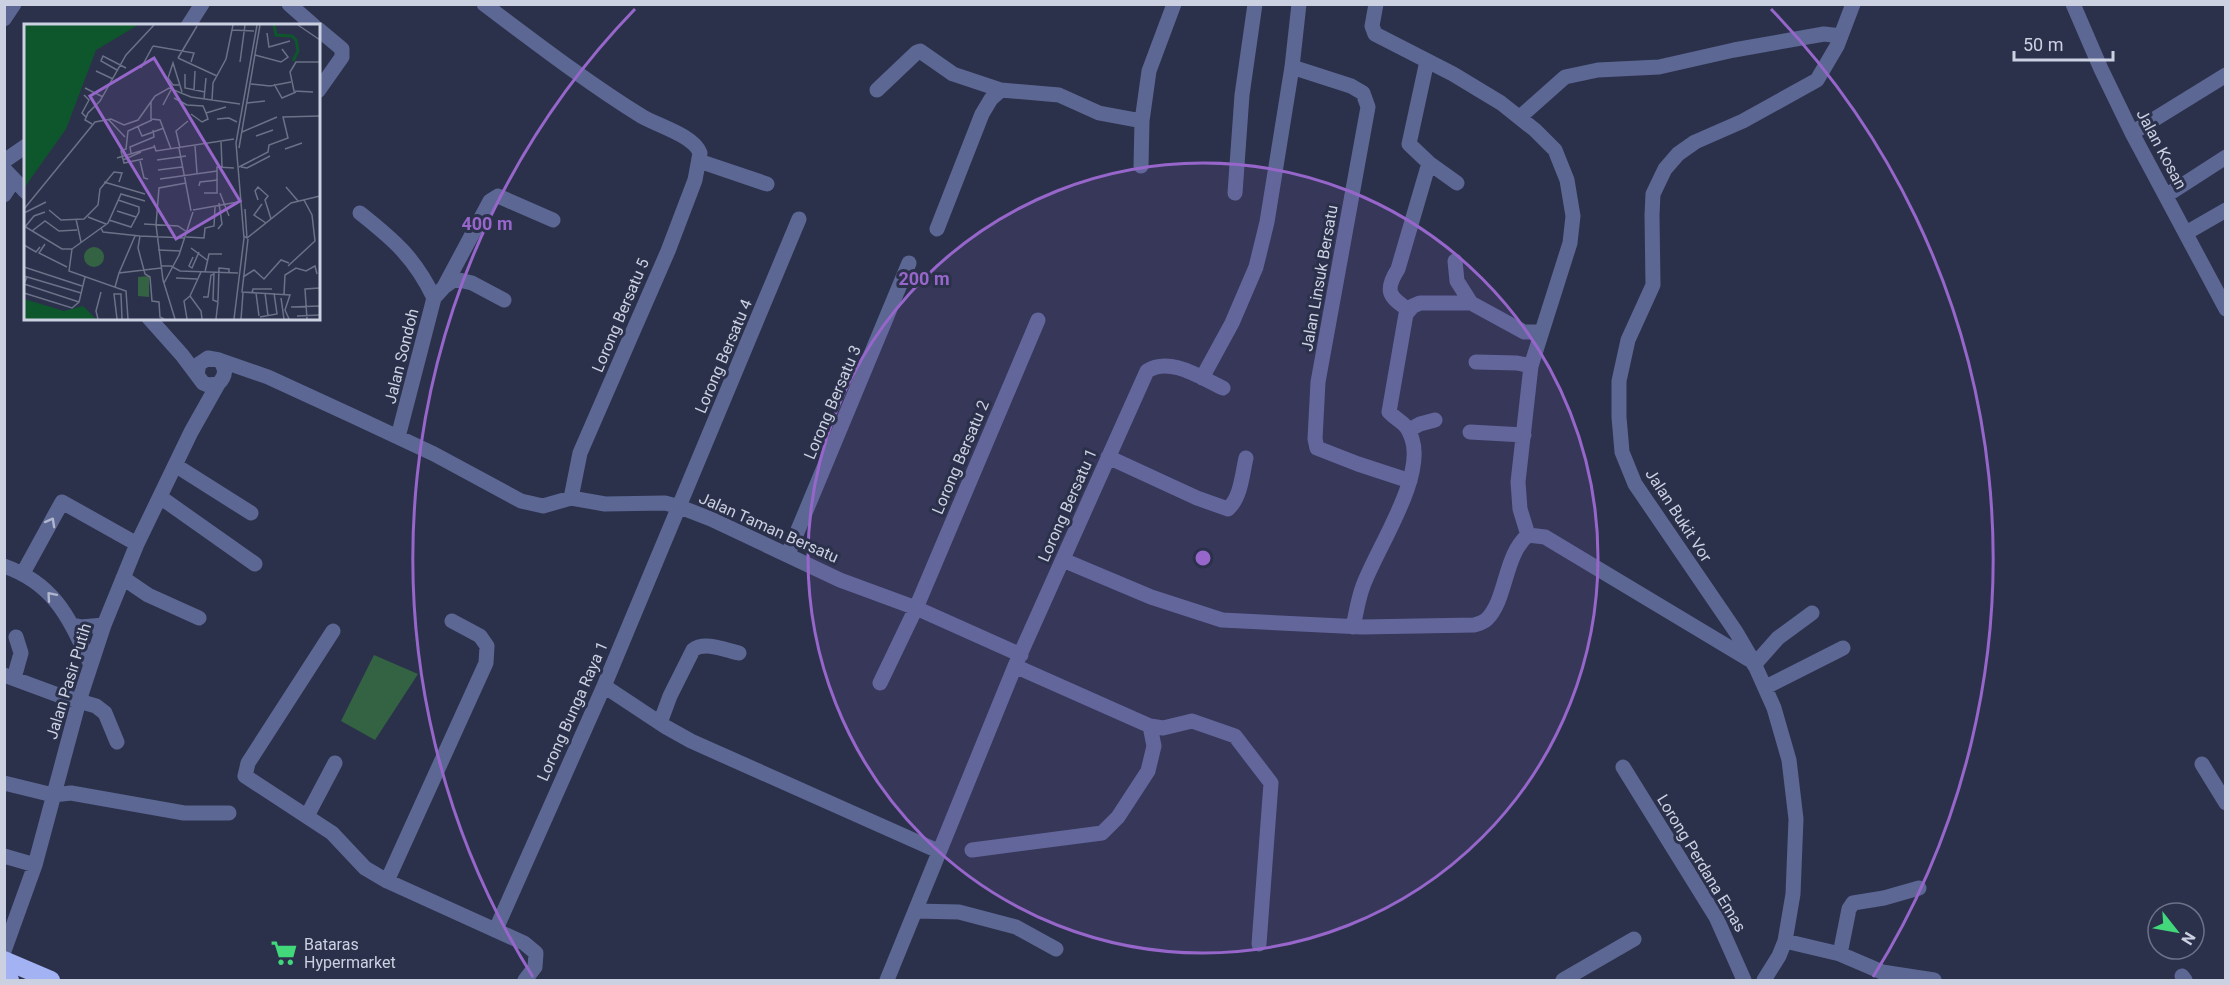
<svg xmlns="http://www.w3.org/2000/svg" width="2230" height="985" viewBox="0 0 2230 985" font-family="Roboto,sans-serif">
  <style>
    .green { fill: #336342 }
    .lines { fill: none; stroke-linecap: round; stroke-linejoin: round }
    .minor { stroke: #5d6794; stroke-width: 15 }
    .highway { stroke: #a3b2f3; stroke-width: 18 }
    .oneway { stroke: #b0b6ce }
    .ring { fill: none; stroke: #9766cb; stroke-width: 3 }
    .labels { text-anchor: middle; stroke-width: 6; stroke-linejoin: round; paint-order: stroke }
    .street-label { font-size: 16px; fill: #ccd1e2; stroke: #2b314b }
    .poi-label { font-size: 16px; fill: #ccd1e2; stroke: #2b314b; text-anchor: start }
    .inset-river { fill: none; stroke: #0e572c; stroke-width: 3 }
    .inset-road { fill: none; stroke: #6b7187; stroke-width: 1.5 }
    .view { fill: #9766cb; fill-opacity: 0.15; stroke: #9766cb; stroke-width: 3 }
    .inset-edge { fill: none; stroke: #ccd1e2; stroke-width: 3 }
    .centre { fill: #9766cb; stroke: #2b314b; stroke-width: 3 }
    .ring-label { font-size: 18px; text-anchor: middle; font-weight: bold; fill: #9766cb; stroke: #2b314b; stroke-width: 6; stroke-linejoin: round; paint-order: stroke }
  </style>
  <rect width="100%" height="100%" fill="#2b314b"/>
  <path class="green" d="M374,655L418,674L375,740L341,721Z"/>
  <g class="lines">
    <path class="minor" d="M289,4L314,26
      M484,4C536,43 588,83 643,117C659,126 694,136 700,153L695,180L668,251L580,453L571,498
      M1376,4L1372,26L1375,34L1453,74L1501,103L1535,130L1555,150L1567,180L1573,216L1570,243L1531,366L1518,482L1520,509L1528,535
      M2073,4L2101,69L2132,133L2226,309
      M4,19L14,4
      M188,26L202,4
      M318,29L342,49V57L318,91
      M1427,61L1409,144L1429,163L1457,183
      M1292,67L1351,86L1363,93L1368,107L1318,382L1315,439L1317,448L1358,464L1410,481
      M877,90L917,52L920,51L953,74L1001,90L1059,95L1099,113L1142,121
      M1520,117L1565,77L1598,70L1659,67L1734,50L1824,34L1841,36
      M2132,133L2226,75
      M4,161L26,146
      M699,161L767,184
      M1141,166L1142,121L1149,71L1174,4
      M4,169L26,192
      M1235,193L1242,95L1255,4
      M4,195L14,180
      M2167,195L2226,157
      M360,213C394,240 415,258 434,298
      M937,229L982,114L991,99L1001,90
      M2186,233L2226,210
      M1455,261L1457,281L1471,303
      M444,287L490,201L498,196L553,220
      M1409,310C1389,297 1384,291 1398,269L1429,163
      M149,318L182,355L203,383L208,385L218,384C226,376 227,368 219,360L208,358L199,364L197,374
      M219,360L268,377L355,417L434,454L521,501L543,506L571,498L605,504L665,503L680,507L711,519L840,580L916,608L1021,655
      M1476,362L1517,363L1531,366
      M1202,378L1232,323L1256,267L1267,222L1292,67L1299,4
      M1409,430L1420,424L1435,420
      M1470,432L1524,435
      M398,437L434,298L444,287L455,279L472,283L504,300
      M1108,457L1197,498L1228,509C1241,497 1242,475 1246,458
      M175,465L251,513
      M160,497L255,564
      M788,554L909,263
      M1063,560L1151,597L1222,620L1362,627L1474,625C1478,624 1484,622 1487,619C1507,599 1504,555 1528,535L1545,537L1750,660
      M4,566C55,584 69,618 90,663
      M23,573L62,502L137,544
      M123,578L148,595L199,618
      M73,625L81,627L104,625
      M1353,627C1356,614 1358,599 1363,586C1377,548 1425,478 1412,439C1406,421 1401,424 1389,412L1406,314L1413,306L1420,303H1471L1524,332H1541
      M333,631L248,763L245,776L332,833L365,868L387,881L524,943L536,953L535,967L525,980
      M1754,665L1778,638L1812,613
      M1015,666L1150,726L1163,728L1192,721L1235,736L1271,783L1259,944
      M4,675L58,695L96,706L105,713L117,742
      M14,678L21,653L16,637
      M880,683L916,608L1038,320
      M604,686L666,727L691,741L938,851
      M1766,687L1843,648
      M660,723L670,696L693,650C705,641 725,650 739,653
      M2202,764L2226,803
      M1623,767L1716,917L1744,980
      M4,783L53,795L71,793L184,813H229
      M307,816L335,763
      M972,850L1102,833L1118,817L1148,771L1154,746L1150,726
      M4,856L35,865
      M387,881L486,663L487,646L480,636L452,621
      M915,911L959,912L1016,927L1056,949
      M496,929L604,686L799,219
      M1785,941L1840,954L1882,972L1934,980
      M4,951L35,865L79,701L104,625L137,544L191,432L218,384
      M1840,954L1849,909L1853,903L1884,898L1919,888
      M2182,976L2185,980
      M887,980L1015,666L1147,371C1170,356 1201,378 1223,388
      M1563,980L1634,939
      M1764,980L1779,956L1785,941L1793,894L1796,819L1789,760L1774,708L1753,661L1736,632L1635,484L1622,452L1619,417V381L1628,340L1653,285L1652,215L1653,194L1665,169L1678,154L1695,142L1743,121L1817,80L1837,46L1853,4"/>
    <path class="highway" d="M4,960L51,980
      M4,966L10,980"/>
  </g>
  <defs><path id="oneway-chevron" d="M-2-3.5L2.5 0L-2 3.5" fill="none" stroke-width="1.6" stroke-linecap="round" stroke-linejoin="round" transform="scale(1.5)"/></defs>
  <g class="oneway">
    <use href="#oneway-chevron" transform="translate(51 522) rotate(-61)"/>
    <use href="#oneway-chevron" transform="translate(51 596) rotate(-131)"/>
  </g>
  <circle cx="1203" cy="558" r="395" fill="#9766cb" fill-opacity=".12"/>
  <g class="ring">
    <circle cx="1203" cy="558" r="395"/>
    <path d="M533 977A790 790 0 0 1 635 9M1771 9A790 790 0 0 1 1873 977"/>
  </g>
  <defs>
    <g id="supermarket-bare" transform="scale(2.07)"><path d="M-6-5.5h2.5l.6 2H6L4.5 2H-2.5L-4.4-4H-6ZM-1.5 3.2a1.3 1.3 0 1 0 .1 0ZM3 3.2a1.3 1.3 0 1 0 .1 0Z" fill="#42d77b" stroke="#2b314b" stroke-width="2.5" paint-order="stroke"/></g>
  </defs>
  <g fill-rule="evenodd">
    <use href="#supermarket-bare" x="284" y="953"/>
  </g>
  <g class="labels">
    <g class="street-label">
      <text transform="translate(2162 149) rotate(62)" y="6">Jalan Kosan</text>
      <text transform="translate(1319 278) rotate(-80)" y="6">Jalan Linsuk Bersatu</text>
      <text transform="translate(620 315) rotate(-67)" y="6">Lorong Bersatu 5</text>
      <text transform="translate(401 356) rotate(-76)" y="6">Jalan Sondoh</text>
      <text transform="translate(723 356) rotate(-67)" y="6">Lorong Bersatu 4</text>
      <text transform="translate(832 402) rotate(-67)" y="6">Lorong Bersatu 3</text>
      <text transform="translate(960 457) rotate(-67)" y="6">Lorong Bersatu 2</text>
      <text transform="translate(1067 505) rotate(-66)" y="6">Lorong Bersatu 1</text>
      <text transform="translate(1679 515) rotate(57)" y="6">Jalan Bukit Vor</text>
      <text transform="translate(769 527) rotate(24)" y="6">Jalan Taman Bersatu</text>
      <text transform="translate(68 681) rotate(-73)" y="6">Jalan Pasir Putih</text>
      <text transform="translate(572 711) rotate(-66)" y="6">Lorong Bunga Raya 1</text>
      <text transform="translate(1702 863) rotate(59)" y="6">Lorong Perdana Emas</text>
    </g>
    <g class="poi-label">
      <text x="304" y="950">Bataras<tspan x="304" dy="18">Hypermarket</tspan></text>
    </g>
  </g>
  <g transform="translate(24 24)">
    <rect width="296" height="296" fill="#2b314b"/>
    <path d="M60 233a10 10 0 1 1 20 0a10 10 0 1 1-20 0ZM125,252V273L114,272V253Z" fill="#336342"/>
    <path d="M0,1H114L72,26L42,105L0,164ZM0,275L40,287L59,282L72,295H0Z" fill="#0e572c"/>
    <path class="inset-river" d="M250,1L252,11L268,12L272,16L274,27L269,37"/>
    <path class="inset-road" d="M274,1L296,16M208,6L230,7M243,9L245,23L266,17M129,22L170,29L167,38M231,31L257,38L264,33L258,25M154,34L193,52M154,34L173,2M216,38L221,1M117,44L129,22M93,46L77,37L79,32L102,44M72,47L89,55M161,50V64L181,68M227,60L246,62L267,58M250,60L258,74L272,68M155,61H149L144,54L149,39L158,68M61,64L79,73M170,66L171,47M289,68L270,67L266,48L272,38H296M60,71L65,76L58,89L62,93M150,74L163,81L179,82L182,89M180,75L182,54M188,76L189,59L202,35L209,1M127,77V95L136,96L147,125M223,79L241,77M139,81L148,64M167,90L178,98L184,95L182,89L202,83M84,95L101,113M193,95L205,94L213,98M68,100L61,96L64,89L76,77L102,31L130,1M114,103L118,112L140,104M218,108L253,93M232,112L249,106M197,117L198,143M130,121L132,127L210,115M171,122L173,149M155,124L167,187M156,124L152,107L164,97M215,124L236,1M261,125L278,119M107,129L106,123L130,113L129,106M93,134L130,123M119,135L100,139L97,127L102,125L104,107L128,96M99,136L117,128M133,136L162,132M116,137L120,154L124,155M215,143L244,128L245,121L264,114L259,93L296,92M217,143L223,144L246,132M134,146L158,143M136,155L193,147M80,158L121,170M175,162L176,158L194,156M262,163L274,177M180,169H193V143L210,144M196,169L205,192M234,176L231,167L234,163L244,172L241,176L247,195M238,180L230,191L242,199M0,185L71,98L87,95L100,101L114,96L131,72L145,64L167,73L216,80M221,185L223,214M25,186L37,196L60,195L74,181L76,165L90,148L98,149L95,158M169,186L214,178M93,187L112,193M0,189L22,178M64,193L82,200M52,195L57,218M85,196L107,203L115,188V183L94,176M120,200L154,202L163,208M0,202L38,225H48M1,203L10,192L21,188M77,204L79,208L116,212L161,214M194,205L198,200L195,179M8,207L21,197L35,207L53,206M116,212L114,224L121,250L126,253L128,277L135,278L136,293L140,295M220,212L223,214L267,179L296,172M162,213L180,214L181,204L190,202L191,183M224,215L218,268L266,271L261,286L265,295M21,220L15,229L43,243M0,221L12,228L16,223M167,224L183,236M48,225L45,247L102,267L104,295M48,225L84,199L97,170L121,177M134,226L157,227M169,233L165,242L168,244L175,228M137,242H147L156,247L214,249M264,242L291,217L288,191L280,176M0,243L58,262M181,248L185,230H198M95,249L111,212M190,249L189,276L194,278L192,295M0,252L57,269M3,253L0,260L55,278M219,253L230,246L240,255L257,236L265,239M152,254L173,255M140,259L155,231L169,188M91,263L95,249L137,244M0,269L48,284L55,278L61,253M228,269L229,265H248M232,269L235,292M241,269L244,292M260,270L261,251L272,244L282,247L291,242L293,250M166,272L177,248M166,272L177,287L178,295M179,273H184L187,251L190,250M257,274L260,295M194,277L195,244L205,245V249M267,283L296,282M273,292L296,291M236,293L253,290L250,269M74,295L72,287L77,268M93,295L90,270H97L98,295M151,295L139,256L132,201L135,164L162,159M163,295L160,277L166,272M210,295L220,214L212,119L233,1M217,295L219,269M283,295L281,265L296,264"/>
    <path class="view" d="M130,34L216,177L152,215L66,72Z"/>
    <rect width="296" height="296" class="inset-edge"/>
  </g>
  <circle cx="1203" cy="558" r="9" class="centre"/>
  <g class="ring-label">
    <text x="487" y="230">400 m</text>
    <text x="924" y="285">200 m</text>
  </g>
  <rect width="2230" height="985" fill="none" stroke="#ccd1e2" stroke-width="12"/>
  <g transform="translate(2176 931) rotate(121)"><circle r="28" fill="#2b314b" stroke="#6b7187" stroke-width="1.5"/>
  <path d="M0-4.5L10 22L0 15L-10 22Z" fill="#42d77b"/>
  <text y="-9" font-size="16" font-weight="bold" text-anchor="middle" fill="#ccd1e2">N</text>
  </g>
  <path d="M2014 51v9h99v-9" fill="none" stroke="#ccd1e2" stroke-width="3"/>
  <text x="2023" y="51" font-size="18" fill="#ccd1e2" stroke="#2b314b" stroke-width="4.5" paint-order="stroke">50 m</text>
</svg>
